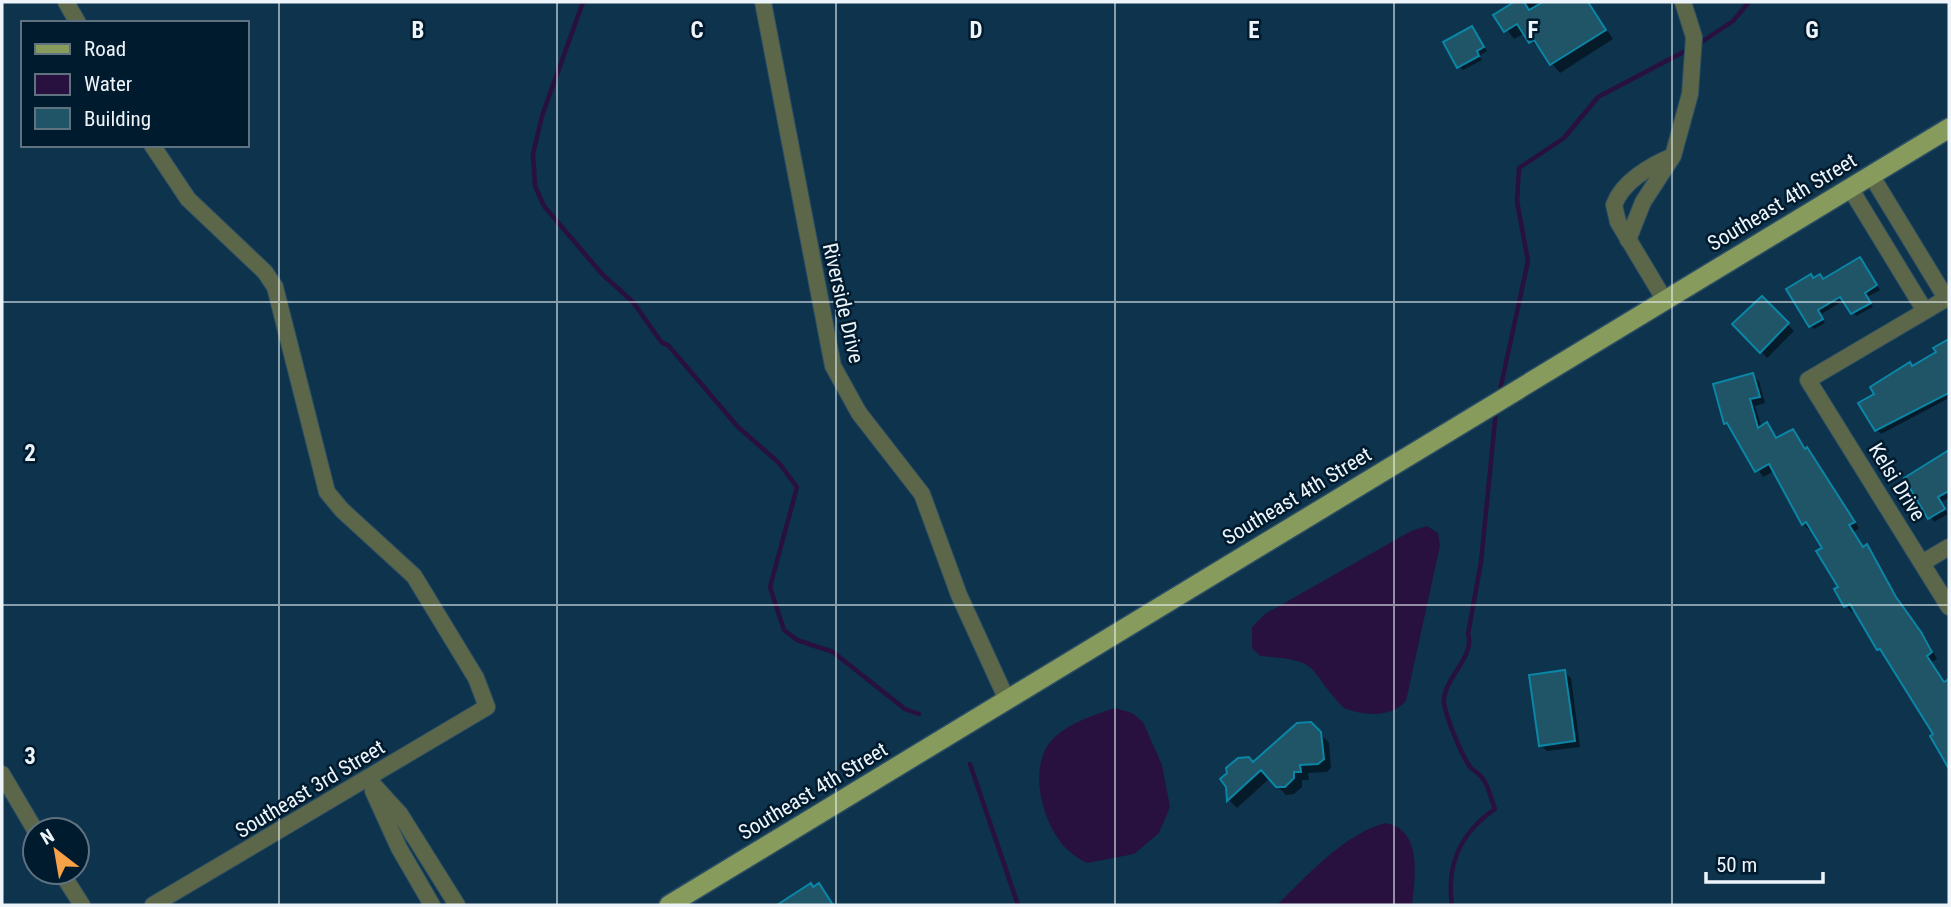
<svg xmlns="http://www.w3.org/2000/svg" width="1951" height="907" viewBox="0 0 1951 907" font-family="'Roboto Condensed',sans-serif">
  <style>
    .water { fill: #28113f }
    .shadow { fill: #0007 }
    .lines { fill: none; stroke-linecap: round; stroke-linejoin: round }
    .stream { stroke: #28113f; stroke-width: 4.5 }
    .building { fill: #1f5567; stroke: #0b86a6; stroke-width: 2 }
    .minor-casing { stroke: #2c4e65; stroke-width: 18 }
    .major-casing { stroke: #2c4e65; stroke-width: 22 }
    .minor { stroke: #5c6648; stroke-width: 16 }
    .major { stroke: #879b5c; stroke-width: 19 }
    .grid { fill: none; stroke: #eef5fa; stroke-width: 2; stroke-opacity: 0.55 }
    .labels { text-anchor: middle; stroke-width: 5; stroke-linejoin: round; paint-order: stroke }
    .street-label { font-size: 21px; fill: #eef5fa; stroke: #001a2e }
    .grid-label { font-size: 23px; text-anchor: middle; font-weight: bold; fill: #eef5fa; stroke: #001a2e; stroke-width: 5; stroke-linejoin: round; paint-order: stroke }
  </style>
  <rect width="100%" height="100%" fill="#0d334d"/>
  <path class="water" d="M1427,526L1438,533L1440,546L1406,701C1391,718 1364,716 1344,708C1304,667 1325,661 1260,656L1252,648V627L1265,614L1411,531Z
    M1115,708L1132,713L1143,722L1162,765L1170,807L1159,833L1134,854L1087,863C1081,860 1074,856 1069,851C1043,828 1027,769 1051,741C1066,724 1094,715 1115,708Z
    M1385,823C1423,829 1415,877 1412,905H1277C1307,876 1344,834 1385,823Z"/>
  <path class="shadow" d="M1517,2H1589L1613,39L1560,73L1525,33L1514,39L1496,15Z
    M1472,28L1487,51L1479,56L1482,60L1463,70L1459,67Z
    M1863,263L1880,290L1867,297L1873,307L1856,316L1844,300L1820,315L1825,323L1814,329L1810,325L1814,280H1824Z
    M1762,298L1794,331L1767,358L1735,324Z
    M1949,342V398L1881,434L1877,430L1913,367Z
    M1752,375L1759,381L1765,403L1755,406L1762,428L1767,425L1778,439L1793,431L1813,456L1859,528L1854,532L1864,548L1867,547L1873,553L1902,606L1927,640L1937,659L1932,662L1946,683L1949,681V765L1933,737L1936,735L1885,656L1855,610L1852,612L1847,607L1858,601L1841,588L1825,548L1812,528L1809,530L1803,524L1774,471L1763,477L1726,423Z
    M1949,450V498L1941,502L1948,514L1934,522L1906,478Z
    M1564,672L1571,678L1580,747L1547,751L1540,745Z
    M1320,733L1329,743L1331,768L1327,772L1308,773L1309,780H1302V787L1294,794L1286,795L1270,778L1237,808L1229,800L1228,786L1253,764Z"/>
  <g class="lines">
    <path class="stream" d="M583,2L542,116L533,154L535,186L544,206L602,274L633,302L662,343L668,345L738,427L779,463L797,487L770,587L784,630L797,640L833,652L905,709L919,714
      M1697,45L1733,21L1749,2
      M1499,395L1528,261L1517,201L1519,168L1564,138L1598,97L1689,49
      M970,764L1018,905
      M1452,905C1446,865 1461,832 1495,809C1491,799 1489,787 1483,779C1480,774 1475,772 1471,768C1462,757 1446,717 1444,703C1442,679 1476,657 1468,634L1481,562L1496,411"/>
  </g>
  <path class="building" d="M1514,2H1524L1529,10L1543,2H1588L1606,30L1550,65L1534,40L1529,43L1517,24L1504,32L1493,15Z
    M1472,26L1484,47L1477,51L1479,56L1457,68L1443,42Z
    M1860,257L1877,285L1865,293L1871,303L1851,314L1840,297L1818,310L1823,319L1809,327L1786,289L1811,274L1813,278L1820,274L1823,279Z
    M1762,296L1789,323L1760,353L1732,324Z
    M1949,339V393L1875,431L1858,403L1874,394L1870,387L1910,362L1912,366L1936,352L1933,348Z
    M1753,373L1760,397L1750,399L1758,428L1767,422L1776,438L1793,429L1805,449L1807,447L1855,522L1849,525L1863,547L1867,544L1896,597L1921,632L1932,652L1927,656L1944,682L1949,679V769L1930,736L1933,734L1880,649L1877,650L1850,604L1844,607L1834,589L1838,587L1816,551L1822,548L1806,522L1802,525L1769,464L1755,472L1727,423L1724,424L1713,384Z
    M1949,450V491L1938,497L1945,509L1928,519L1904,478Z
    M1565,670L1575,741L1539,746L1529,675Z
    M1311,722L1321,732L1324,759L1318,764L1300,765L1301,772H1294V778L1285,787H1276L1261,770L1227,801L1226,787L1220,779L1227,773L1226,768L1238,758L1249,757L1253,762L1297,723Z
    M811,883L813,887L819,883L833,905H777Z"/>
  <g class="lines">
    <g class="minor-casing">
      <path id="minor" d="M66,2L78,23
        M763,2L833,366L859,413L922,494L959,595L1007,700
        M152,145L188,199L265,272L275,287L327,492L342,510L414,576L476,678L487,707L153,905
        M1871,175L1946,298
        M1850,188L1925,311
        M1628,240L1643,202L1673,156L1690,94L1694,37L1683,2
        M1949,297L1808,380L1949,607
        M1664,299L1618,222L1614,205C1622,182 1651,165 1673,156
        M1922,563L1949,547
        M2,774L35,830
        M368,779L400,814L457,905
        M373,791L399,848L432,905
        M61,872L82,905"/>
    </g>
    <g class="major-casing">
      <path id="major" d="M669,905L1949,128"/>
    </g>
    <use href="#minor" class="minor"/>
    <use href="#major" class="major"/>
  </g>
  <path class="grid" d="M279,2V905M557,2V905M836,2V905M1115,2V905M1394,2V905M1672,2V905M2,302H1949M2,605H1949"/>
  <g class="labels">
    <g class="street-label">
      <text transform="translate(1782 202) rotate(-31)" y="7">Southeast 4th Street</text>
      <text transform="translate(843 303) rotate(77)" y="7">Riverside Drive</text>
      <text transform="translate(1897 482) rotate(58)" y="7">Kelsi Drive</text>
      <text transform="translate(1297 496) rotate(-31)" y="7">Southeast 4th Street</text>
      <text transform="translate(310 789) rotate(-31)" y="7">Southeast 3rd Street</text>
      <text transform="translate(813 791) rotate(-31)" y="7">Southeast 4th Street</text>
    </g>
  </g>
  <g class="grid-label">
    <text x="418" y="38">B</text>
    <text x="697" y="38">C</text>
    <text x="976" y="38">D</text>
    <text x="1254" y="38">E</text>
    <text x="1533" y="38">F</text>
    <text x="1812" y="38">G</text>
    <text x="30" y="461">2</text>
    <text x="30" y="764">3</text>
  </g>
  <rect width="1951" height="907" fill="none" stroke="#eef5fa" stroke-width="7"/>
  <rect x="21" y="21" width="228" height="126" fill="#001a2e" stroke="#5f7280" stroke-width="2"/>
  <rect x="35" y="44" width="35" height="10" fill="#879b5c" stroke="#5f7280" stroke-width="2"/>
  <text x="84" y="56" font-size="21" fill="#eef5fa">Road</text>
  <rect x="35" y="74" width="35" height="21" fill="#28113f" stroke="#5f7280" stroke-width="2"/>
  <text x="84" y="91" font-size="21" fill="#eef5fa">Water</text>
  <rect x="35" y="108" width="35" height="21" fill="#1f5567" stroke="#5f7280" stroke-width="2"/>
  <text x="84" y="126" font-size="21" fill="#eef5fa">Building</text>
  <g transform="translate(56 851) rotate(329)"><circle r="33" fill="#001a2e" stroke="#5f7280" stroke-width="2"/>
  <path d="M0-5L12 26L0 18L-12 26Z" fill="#f7a149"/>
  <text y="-10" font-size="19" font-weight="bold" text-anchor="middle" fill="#eef5fa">N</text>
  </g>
  <path d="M1706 872v10h117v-10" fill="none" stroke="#eef5fa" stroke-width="3.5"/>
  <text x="1716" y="872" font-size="21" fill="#eef5fa" stroke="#001a2e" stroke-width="5" paint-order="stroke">50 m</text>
</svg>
